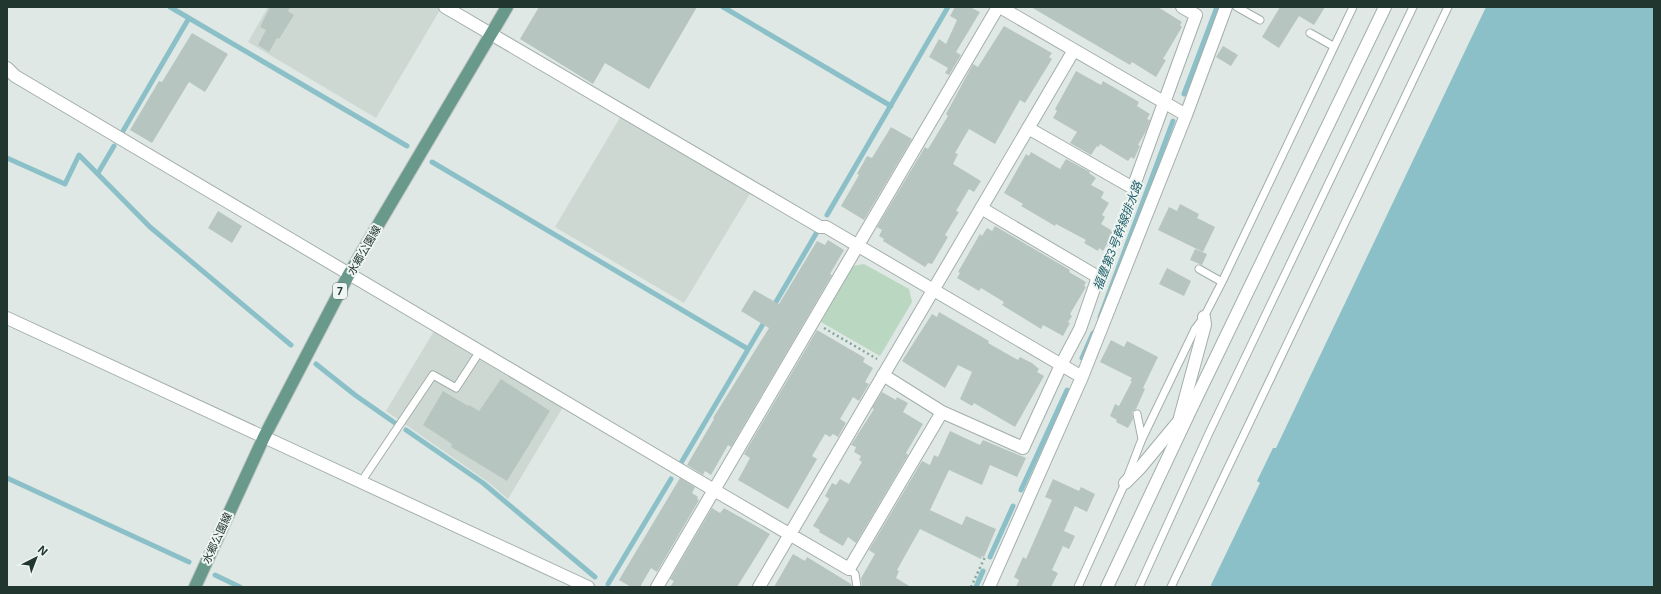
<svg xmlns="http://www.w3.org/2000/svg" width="1661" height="594" viewBox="0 0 1661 594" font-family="Inter,'Noto Sans JP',sans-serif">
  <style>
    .built { fill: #cdd8d3 }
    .green { fill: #b9d7c1 }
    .water { fill: #8cc0c8 }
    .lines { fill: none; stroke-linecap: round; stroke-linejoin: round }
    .stream { stroke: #8cc0c8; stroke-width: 5 }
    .building { fill: #b7c5c0 }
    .service-casing { stroke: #a3afaa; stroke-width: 9 }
    .minor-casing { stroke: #a3afaa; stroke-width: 14 }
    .tertiary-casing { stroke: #a3afaa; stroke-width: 14 }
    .primary-casing { stroke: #bdc3c1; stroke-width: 14 }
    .path { stroke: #82a89c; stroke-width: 2.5; stroke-dasharray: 2 3; stroke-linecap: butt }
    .service { stroke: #fff; stroke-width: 7 }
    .minor { stroke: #fff; stroke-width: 12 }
    .tertiary { stroke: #fff; stroke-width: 12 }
    .primary { stroke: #68998b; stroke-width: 12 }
    .labels { text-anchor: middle; stroke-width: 4; stroke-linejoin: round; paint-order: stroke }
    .shield { fill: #eef5f2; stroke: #5f6f6a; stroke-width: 1 }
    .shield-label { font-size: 10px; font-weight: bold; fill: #223630 }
    .street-label { font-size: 11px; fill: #223630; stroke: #eef5f2 }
    .water-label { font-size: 12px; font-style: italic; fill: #23616b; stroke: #eef5f2 }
  </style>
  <rect width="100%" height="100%" fill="#dfe8e4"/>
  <path class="built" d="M268,7H436L440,10L376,118L248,42Z
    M621,116L751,192L684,303L555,227Z
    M434,331L563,407L508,499L488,482L386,411Z"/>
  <path class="green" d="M864,264L909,289L912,302L880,356L821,322L853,266Z"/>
  <path class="water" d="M1486,7H1654V587H1210L1260,483L1257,481L1273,448H1276Z"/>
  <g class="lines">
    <path class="stream" d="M170,7L407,146
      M723,7L891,106
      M1184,94L1217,7
      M123,131L189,18
      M7,158L65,184L79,155L150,227L291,345
      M432,162L748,349
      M98,173L114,146
      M827,215L948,7
      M773,307L817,232
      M1100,317L1173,121
      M1082,358L1093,333
      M316,364L355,395L395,423
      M406,430L483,483L595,577
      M681,463L766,319
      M7,478L189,562
      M1021,490L1067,390
      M990,557L1013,506
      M215,575L240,587
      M608,584L671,479
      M976,587L983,571"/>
  </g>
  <path class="building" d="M270,7H290L288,11L294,15L279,39L277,38L269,52L258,45L266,30L260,27Z
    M539,7H697L649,89L605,63L593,84L520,39Z
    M955,7H970L980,12L956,52L961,55L949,75L945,73L948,68L929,57L939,39L946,44L957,20L950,16Z
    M1031,7H1158L1182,22L1180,25L1182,27L1163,59L1166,60L1156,77L1132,62L1130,65Z
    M1280,7H1325L1314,25L1299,16L1279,48L1262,37Z
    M1004,26L1052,53L1049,57L1052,59L1025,103L1020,100L995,144L969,129L955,153L958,154L953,164L981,181L974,192L969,189L956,211L959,212L945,235L948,237L932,264L928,263L925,267L883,241L884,239L879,236L882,230L877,227L925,147L928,149L948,116L946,114L973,64L978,67Z
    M192,33L228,54L205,92L189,82L152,143L130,130L159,81L162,82Z
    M1223,46L1238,55L1231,66L1216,57Z
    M1076,71L1101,85L1103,81L1139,102L1137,106L1150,114L1147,119L1150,120L1146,131L1138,145L1140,146L1134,159L1131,157L1128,161L1100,144L1099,147L1097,146L1091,155L1070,143L1077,132L1053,118L1057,111L1055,109Z
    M891,127L912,139L864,220L841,206L859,175L857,174L867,156L872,158Z
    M1031,152L1060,169L1066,159L1090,172L1089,173L1096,178L1091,185L1104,192L1101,198L1109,203L1102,215L1105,217L1101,224L1119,235L1111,247L1107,244L1103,251L1099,248L1098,251L1084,243L1086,240L1056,224L1055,226L1021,206L1023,204L1004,193L1026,154L1029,156Z
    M1180,204L1199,214L1197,218L1215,227L1203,252L1158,230L1169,207L1177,211Z
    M218,211L242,226L232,243L208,228Z
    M995,226L1070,270L1069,272L1086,282L1084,286L1086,287L1070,314L1072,316L1068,322L1070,323L1063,336L1043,325L1041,329L1002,305L1004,302L981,288L979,291L957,278L960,273L958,272L980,234L982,236L987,228L992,231Z
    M828,240L844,250L830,274L832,275L731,447L728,445L711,475L705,471L703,475L687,465L714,419L713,418L769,328L741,311L754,290L779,304L817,241L825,245Z
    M1195,249L1207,254L1202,265L1190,260Z
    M1167,268L1191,281L1184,296L1159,284Z
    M939,312L989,341L988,343L1018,360L1020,357L1032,363L1039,369L1037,372L1044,376L1015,427L974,403L972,406L960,399L972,372L958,365L945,388L902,361L932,314L937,317Z
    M817,330L865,358L863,362L873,368L865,382L869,384L859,401L853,397L840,419L846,423L838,437L833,434L830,437L825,434L812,456L817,459L788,509L738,480L750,458L744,454Z
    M1111,340L1124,347L1127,341L1158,357L1143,388L1145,389L1136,409L1132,412L1133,419L1128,428L1116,422L1117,420L1110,416L1115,404L1119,406L1132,381H1130L1132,378L1100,362Z
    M501,379L550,411L507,481L451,447L452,444L423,425L443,391L468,406L469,405L479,411Z
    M882,392L896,400L897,397L908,403L903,412L923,424L906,453L908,455L856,543L848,537L843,546L819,532L820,530L813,526L829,499L825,496L832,483L836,485L840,479L849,484L862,462L859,460L861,456L854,452L856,447L851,445L874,409L872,408Z
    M950,431L980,445L983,440L1026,458L1017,477L990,465L982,485L949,470L930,510L962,525L966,516L996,529L984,557L982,556L981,559L920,529L897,570L899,571L896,578L911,587H862L861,578L875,554L869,550L922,461L930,465L934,455L938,457Z
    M680,478L695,487L692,493L698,497L697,499L699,500L657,572L651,568L640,587H631L619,580Z
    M1053,479L1079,491L1081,487L1095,494L1087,512L1075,506L1064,531L1075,536L1069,549L1063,546L1052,570L1058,573L1051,587H1016L1019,580L1014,577L1023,557L1026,559L1052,500L1045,497Z
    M712,508L720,513L724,508L770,534L737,587H670L674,581L670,579Z
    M793,554L805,561L807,557L851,584L852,587H774Z"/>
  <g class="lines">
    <g class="service-casing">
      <path id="service" d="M1237,7L1260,20
        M1310,33L1333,46
        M1199,269L1222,282
        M1137,414L1142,439
        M361,482L433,375L456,388L480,351
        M849,569L855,574L857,587
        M1078,587L1125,483L1142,439L1195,329L1204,317L1222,282L1353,7
        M1139,587L1209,433L1413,7
        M1171,587L1448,7"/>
    </g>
    <g class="minor-casing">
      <path id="minor" d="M445,7L820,227H826L1082,377
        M1000,7L1186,115
        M7,68L15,76L714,490L849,569L942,412
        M1028,128L1133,188L1196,15L1182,7
        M7,318L264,437
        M883,375L942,412L1023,448L1061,365L1080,329L1098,277L981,208
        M1125,483L1140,468L1179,421L1205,325L1204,317
        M657,587L998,7
        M759,587L1074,50
        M989,587L1082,377L1186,115L1226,7"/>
    </g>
    <g class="tertiary-casing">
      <path id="tertiary" d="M264,437L588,587
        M1107,587L1190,411L1385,7"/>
    </g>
    <g class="primary-casing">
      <path id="primary" d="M195,587L264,437L349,274L507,7"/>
    </g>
    <path class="path" d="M824,328L877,359
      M971,587L985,557"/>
    <use href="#service" class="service"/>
    <use href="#minor" class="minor"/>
    <use href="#tertiary" class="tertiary"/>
    <use href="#primary" class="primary"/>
  </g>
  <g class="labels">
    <rect class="shield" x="333" y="283" width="14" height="16" rx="3"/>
    <g class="shield-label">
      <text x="340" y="295">7</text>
    </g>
    <g class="street-label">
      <text transform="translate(364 250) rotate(-60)" y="4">水郷公園線</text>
      <text transform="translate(217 538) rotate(-65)" y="4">水郷公園線</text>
    </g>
    <g class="water-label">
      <text transform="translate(1118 236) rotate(-69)" y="4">福豊第3号幹線排水路</text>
    </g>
  </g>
  <rect width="1661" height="594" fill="none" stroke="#223630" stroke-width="16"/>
  <g transform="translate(36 558) rotate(42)" stroke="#eef5f2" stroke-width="3" paint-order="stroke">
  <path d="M0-3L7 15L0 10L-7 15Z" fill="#223630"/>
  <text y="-6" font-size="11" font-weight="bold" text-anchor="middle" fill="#223630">N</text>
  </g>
</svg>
